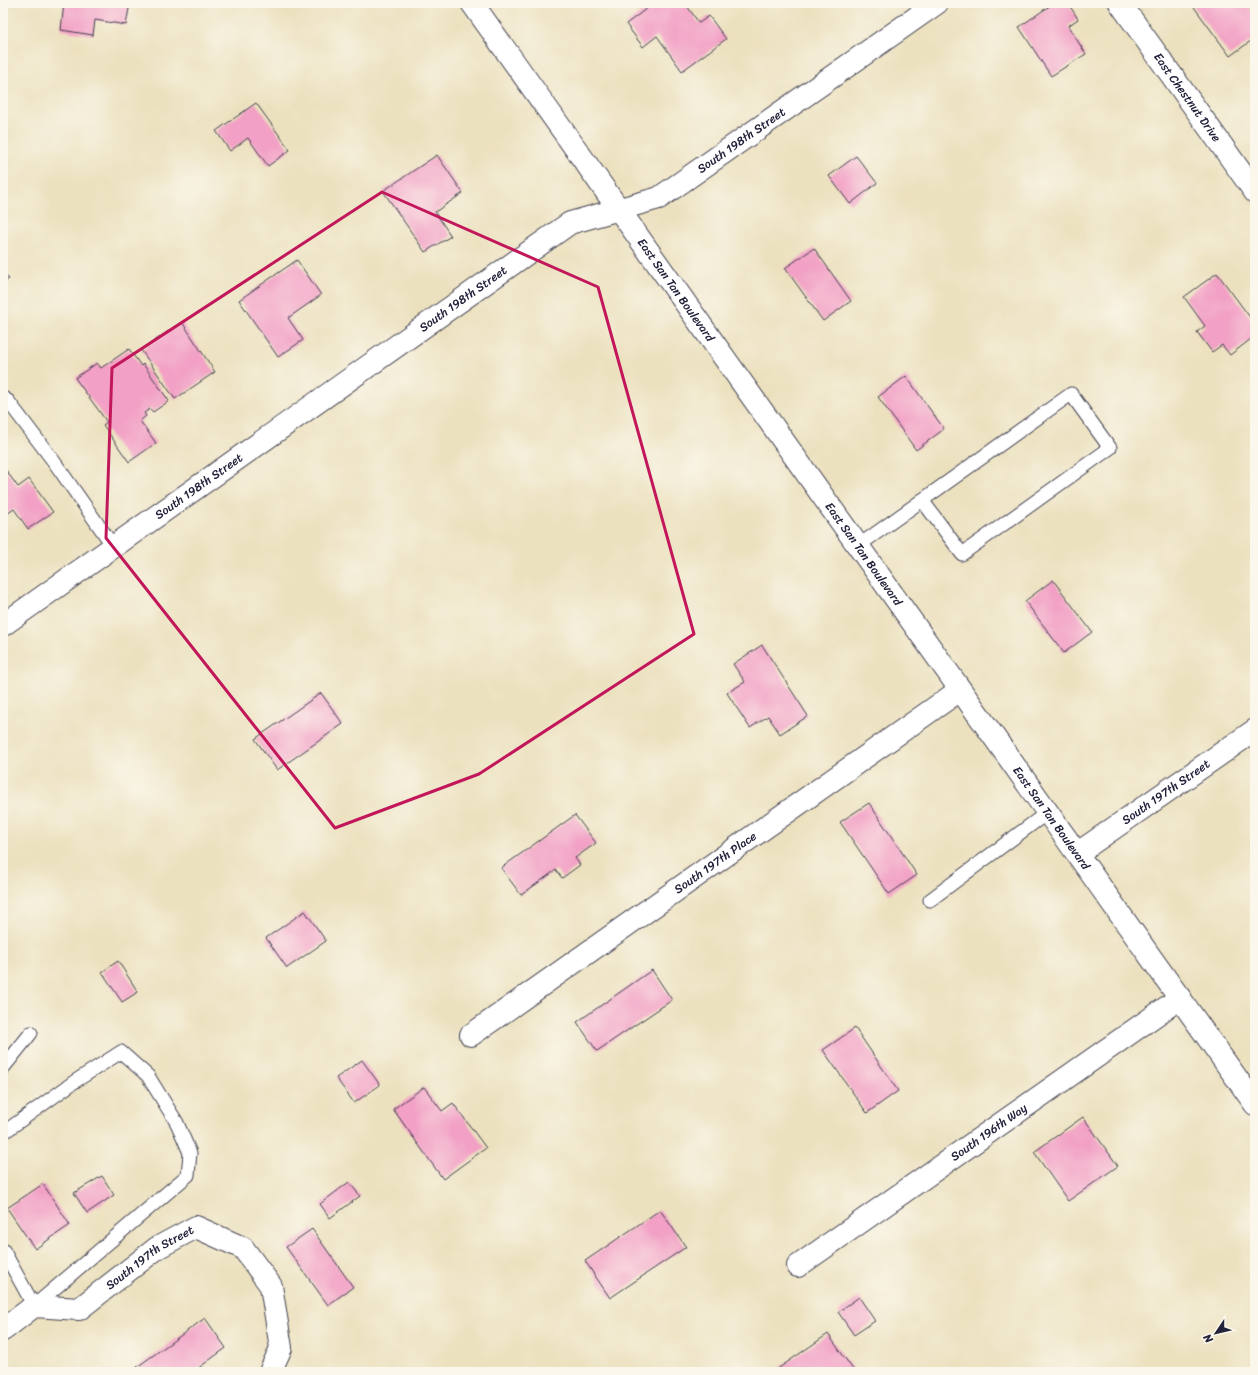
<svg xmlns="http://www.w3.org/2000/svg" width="1258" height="1375" viewBox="0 0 1258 1375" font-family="Sriracha,sans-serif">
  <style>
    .building { fill: #f2a0c5 }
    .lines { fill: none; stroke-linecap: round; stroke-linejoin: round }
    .lane-casing { stroke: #403f4f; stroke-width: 15 }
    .street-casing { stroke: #403f4f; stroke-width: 24 }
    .secondary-casing { stroke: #403f4f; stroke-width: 24 }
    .lane { stroke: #fff; stroke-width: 13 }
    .street { stroke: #fff; stroke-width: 22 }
    .secondary { stroke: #fff; stroke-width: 22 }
    .marked { fill: none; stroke: #c2185b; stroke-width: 3; stroke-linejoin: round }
    .labels { text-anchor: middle; stroke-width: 3; stroke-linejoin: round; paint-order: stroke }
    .street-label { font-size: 12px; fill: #22223b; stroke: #fbf7ec }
  </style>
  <rect width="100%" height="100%" fill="#fbf7ec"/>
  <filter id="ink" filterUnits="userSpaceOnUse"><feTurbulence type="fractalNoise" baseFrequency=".025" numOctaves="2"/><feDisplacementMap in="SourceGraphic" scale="8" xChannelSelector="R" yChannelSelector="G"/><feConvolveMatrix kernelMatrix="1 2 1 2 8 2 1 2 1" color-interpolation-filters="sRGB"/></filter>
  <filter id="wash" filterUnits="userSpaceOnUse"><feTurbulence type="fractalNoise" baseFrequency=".012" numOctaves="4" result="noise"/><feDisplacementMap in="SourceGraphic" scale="16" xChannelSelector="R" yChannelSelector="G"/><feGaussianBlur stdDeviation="0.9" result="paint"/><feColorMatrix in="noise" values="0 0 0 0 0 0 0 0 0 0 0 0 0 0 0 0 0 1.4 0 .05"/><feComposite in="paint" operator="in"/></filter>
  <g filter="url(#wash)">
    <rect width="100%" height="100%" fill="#ece1bf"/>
    <g id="blocks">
      <path class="building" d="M64,3H130L126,25L95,20L93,35L61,30Z
        M654,3H685L699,23L709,16L726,39L682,71L657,36L643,47L626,24Z
        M1054,3H1068L1078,19L1068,26L1086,54L1051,76L1019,27Z
        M1191,3H1246L1255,16V38L1230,56Z
        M256,103L290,150L268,166L248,138L230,151L216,131Z
        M437,155L463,193L435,212L451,236L425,252L383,191Z
        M856,156L877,183L850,204L829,176Z
        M814,248L851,301L823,321L785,268Z
        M297,260L321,295L288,318L303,340L278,357L239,300Z
        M3,272L9,279L3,283Z
        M1217,273L1255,324V336L1230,355L1222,345L1212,352L1197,332L1205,326L1184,297Z
        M182,322L215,372L175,399L141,350Z
        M129,349L141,366L143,364L169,401L153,412L150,409L144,413L146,416L140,421L156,443L129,462L103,425L107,422L75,378L97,363L101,368Z
        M906,376L944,429L916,450L878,397Z
        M3,466L18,487L29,479L53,512L28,529L14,509L3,517Z
        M1053,580L1092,632L1064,653L1025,601Z
        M762,645L808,716L780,734L768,716L750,728L727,693L745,682L733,664Z
        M321,693L343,724L277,770L255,739Z
        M869,803L917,875L889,894L840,822Z
        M575,815L596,843L575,858L580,865L562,878L556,870L521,895L501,868Z
        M305,911L326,941L287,968L266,938Z
        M118,961L138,992L122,1002L102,972Z
        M652,970L672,1000L597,1051L577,1022Z
        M855,1028L898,1091L867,1113L823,1050Z
        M362,1060L380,1085L354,1103L336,1078Z
        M424,1087L442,1111L453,1103L486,1148L443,1179L393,1109Z
        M1083,1117L1118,1166L1068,1201L1034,1152Z
        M102,1176L114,1195L87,1213L74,1193Z
        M349,1182L360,1196L330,1218L320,1204Z
        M43,1184L70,1225L35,1249L7,1208Z
        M660,1210L686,1247L610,1298L585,1261Z
        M312,1229L353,1287L328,1305L286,1247Z
        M859,1297L875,1321L854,1335L838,1312Z
        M205,1318L226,1348L193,1372H141L137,1367Z
        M828,1334L854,1371L778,1372L776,1370Z"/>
    </g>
  </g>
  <g filter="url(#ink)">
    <use href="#blocks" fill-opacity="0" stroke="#403f4f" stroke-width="1"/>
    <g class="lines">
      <g class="lane-casing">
        <path id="lane" d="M3,398L8,401L55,463L113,546
          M858,546L1071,394L1110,448L962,554L922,500
          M930,900L1048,812
          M3,1068L31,1033
          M3,1133L74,1082L121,1052L148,1076L177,1123L190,1153L188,1175L34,1306L3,1250"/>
      </g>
      <g class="street-casing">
        <g id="street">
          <path id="s1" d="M1120,3L1255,192"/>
          <path id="s2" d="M3,625L570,223L659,198L937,3"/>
          <path id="s3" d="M1078,853L1255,730"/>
          <path id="s4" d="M471,1035L960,690"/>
          <path id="s5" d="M798,1266L1180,998"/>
          <path id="s6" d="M3,1330L34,1306L79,1309L157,1248L196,1227L243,1248L271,1286L281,1348L270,1372"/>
        </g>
      </g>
      <g class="secondary-casing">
        <g id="secondary">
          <path id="s7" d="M472,3L1255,1104"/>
        </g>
      </g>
      <use href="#lane" class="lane"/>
      <use href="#street" class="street"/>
      <use href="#secondary" class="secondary"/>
    </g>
  </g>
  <path class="marked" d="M382,192L598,287L694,634L479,774L335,828L106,538L112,368Z"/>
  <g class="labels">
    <g class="street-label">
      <text dy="4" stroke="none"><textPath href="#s1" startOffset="116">East Chestnut Drive</textPath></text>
      <text dy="4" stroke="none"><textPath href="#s2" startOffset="888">South 198th Street</textPath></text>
      <text dy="4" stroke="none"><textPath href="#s7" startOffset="352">East San Tan Boulevard</textPath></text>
      <text dy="4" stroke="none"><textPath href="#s2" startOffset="564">South 198th Street</textPath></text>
      <text dy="4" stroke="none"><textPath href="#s2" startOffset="240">South 198th Street</textPath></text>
      <text dy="4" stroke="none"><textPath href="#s7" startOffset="676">East San Tan Boulevard</textPath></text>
      <text dy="4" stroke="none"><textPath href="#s3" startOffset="107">South 197th Street</textPath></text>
      <text dy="4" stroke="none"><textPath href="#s7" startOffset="1000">East San Tan Boulevard</textPath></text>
      <text dy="4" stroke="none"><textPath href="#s4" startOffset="299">South 197th Place</textPath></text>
      <text dy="4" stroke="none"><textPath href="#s5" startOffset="233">South 196th Way</textPath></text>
      <text dy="4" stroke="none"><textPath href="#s6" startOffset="172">South 197th Street</textPath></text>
    </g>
  </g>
  <rect width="1258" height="1375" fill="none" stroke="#fbf7ec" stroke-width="16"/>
  <g transform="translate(1216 1333) rotate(235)" stroke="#fbf7ec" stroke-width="3" paint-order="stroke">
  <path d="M0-3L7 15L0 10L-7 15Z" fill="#22223b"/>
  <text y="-6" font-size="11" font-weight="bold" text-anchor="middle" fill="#22223b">N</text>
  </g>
</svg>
